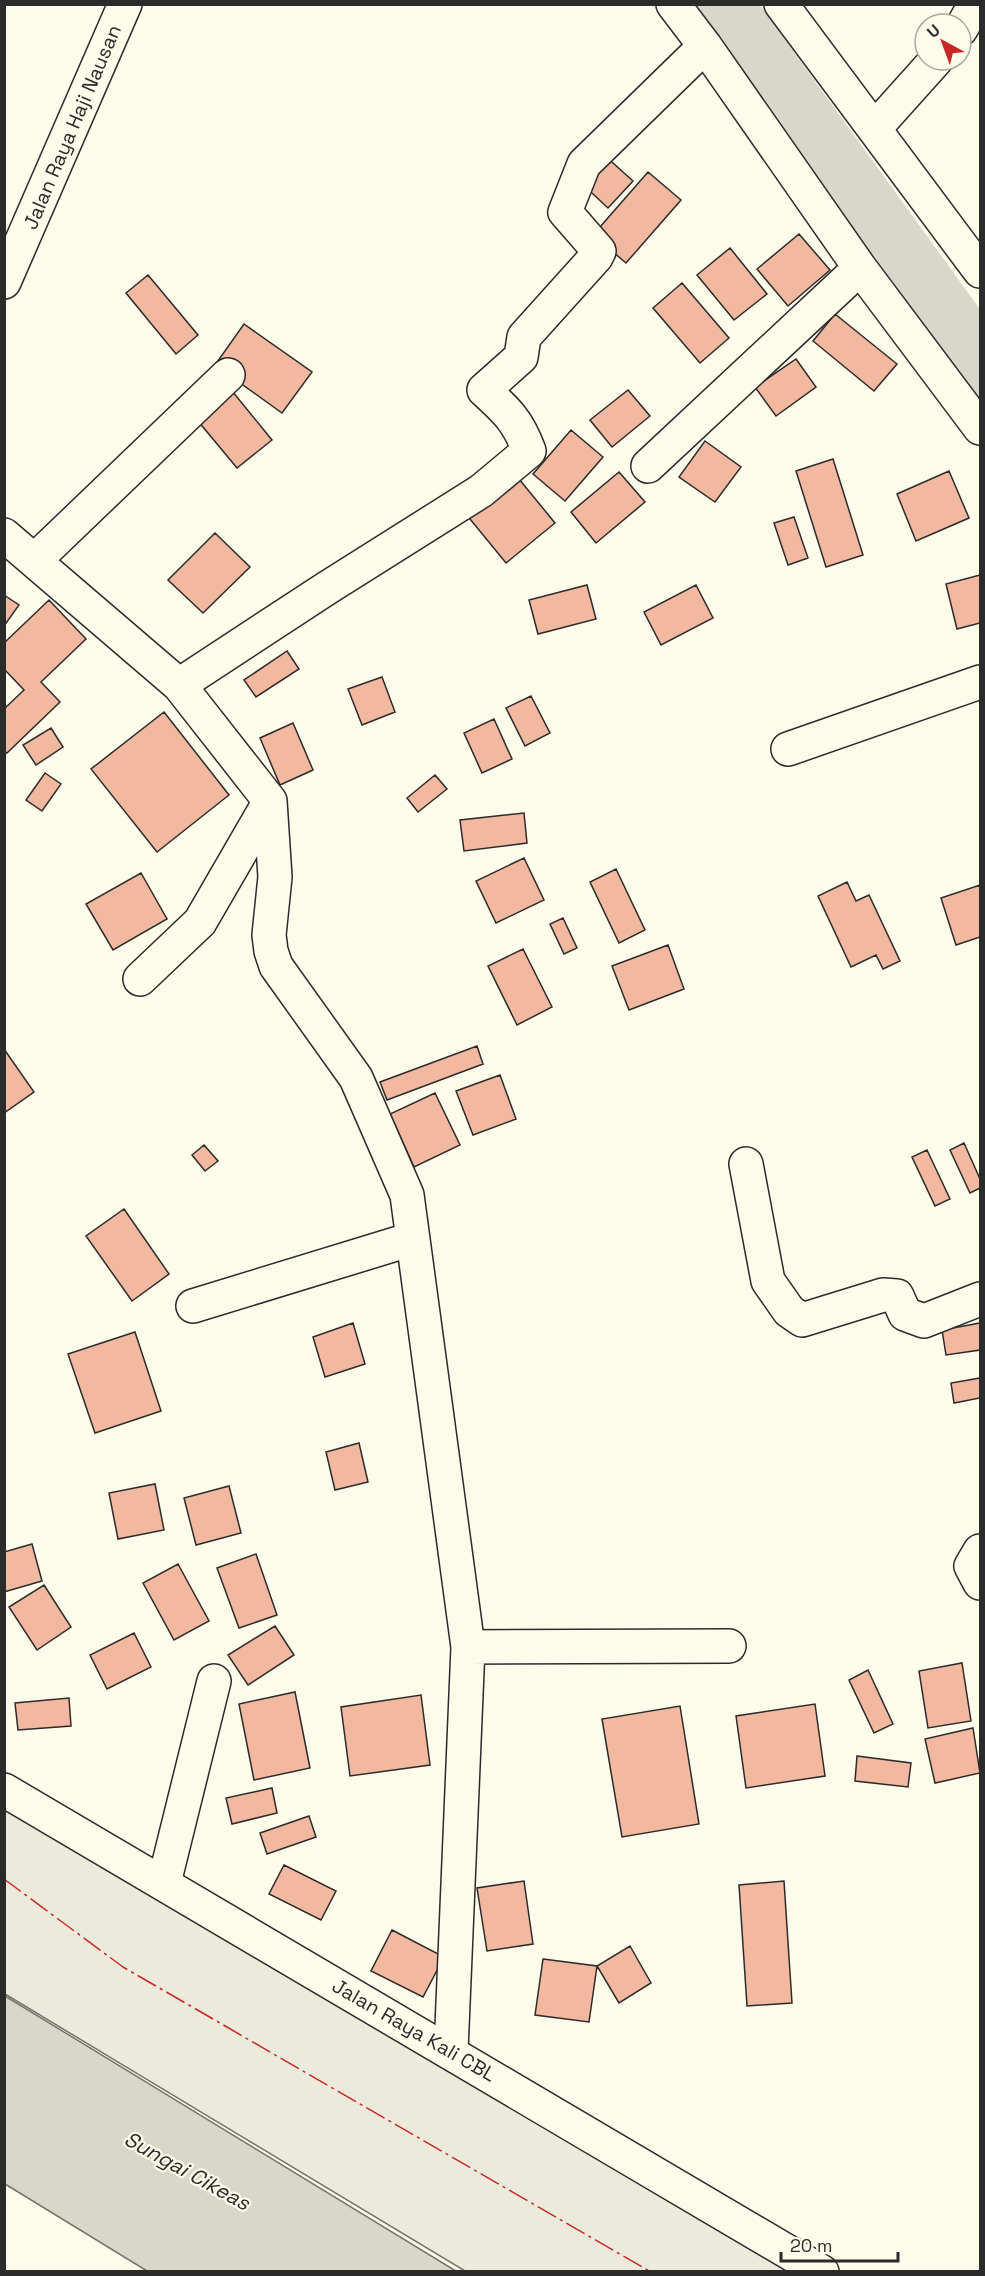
<svg xmlns="http://www.w3.org/2000/svg" width="985" height="2276" viewBox="0 0 985 2276" font-family="'Space Grotesk',sans-serif">
  <style>
    .green { fill: #ecebdb; stroke: #74746e; stroke-width: 1.5 }
    .water { fill: #d8d7c9; stroke: #74746e; stroke-width: 1.5 }
    .lines { fill: none; stroke-linecap: round; stroke-linejoin: round }
    .river { stroke: #d8d7c9; stroke-width: 70 }
    .building { fill: #f2b8a0; stroke: #2b2b2b; stroke-width: 1.5 }
    .street-casing { stroke: #2b2b2b; stroke-width: 36 }
    .secondary-casing { stroke: #2b2b2b; stroke-width: 36 }
    .street { stroke: #fdfbea; stroke-width: 33 }
    .secondary { stroke: #fdfbea; stroke-width: 33 }
    .power { stroke: #c62828; stroke-width: 1.5; stroke-dasharray: 21 4.5 3 4.5; stroke-linecap: butt }
    .labels { text-anchor: middle; stroke-width: 4.5; stroke-linejoin: round; paint-order: stroke }
    .street-label { font-size: 20px; fill: #2b2b2b; stroke: #fdfbea }
    .water-label { font-size: 21px; font-style: italic; fill: #2b2b2b; stroke: #fdfbea }
  </style>
  <rect width="100%" height="100%" fill="#fdfbea"/>
  <path class="green" d="M4,1790L822,2271H465L5,1994Z"/>
  <path class="water" d="M5,1996L456,2271H147L5,2184Z"/>
  <g class="lines">
    <path class="river" d="M716,4L980,369"/>
  </g>
  <path class="building" d="M603,154L633,181L608,208L578,180Z
    M648,172L681,200L626,263L593,235Z
    M799,234L830,270L788,306L757,269Z
    M730,248L767,294L734,320L697,275Z
    M148,275L198,335L176,354L126,293Z
    M682,283L729,338L700,363L653,308Z
    M835,314L897,364L874,391L813,341Z
    M244,324L312,372L282,413L215,365Z
    M796,359L816,387L776,416L755,387Z
    M228,386L272,440L237,468L193,415Z
    M628,390L650,416L612,447L590,420Z
    M571,430L603,457L565,501L533,474Z
    M705,441L741,467L715,502L679,477Z
    M833,459L863,555L826,567L796,471Z
    M510,468L555,523L506,563L461,508Z
    M949,471L969,518L916,541L897,494Z
    M619,472L645,502L596,543L571,512Z
    M794,517L808,558L788,565L774,523Z
    M215,533L250,567L203,613L168,580Z
    M980,575V623L957,629L946,584Z
    M587,585L596,619L538,634L529,600Z
    M696,585L713,618L661,645L644,612Z
    M4,595L19,605L4,626Z
    M49,600L86,639L41,682L60,702L7,753L4,751V709L24,690L4,669V643Z
    M287,651L299,669L256,697L244,680Z
    M382,677L395,712L362,725L348,689Z
    M531,696L550,733L525,746L506,708Z
    M164,712L229,795L157,852L91,769Z
    M494,719L512,759L482,773L464,733Z
    M293,723L313,770L280,785L260,738Z
    M51,728L63,747L36,765L23,745Z
    M45,773L61,784L42,811L26,800Z
    M435,775L447,789L418,812L407,798Z
    M524,813L527,843L464,851L460,820Z
    M524,858L544,900L496,923L476,881Z
    M616,869L645,930L619,943L590,882Z
    M141,873L167,919L113,950L86,904Z
    M847,882L856,901L869,895L900,961L883,969L876,955L851,967L818,896Z
    M980,885V937L956,945L941,898Z
    M563,918L577,948L564,954L550,924Z
    M668,945L684,989L629,1010L612,966Z
    M523,949L552,1007L517,1025L488,966Z
    M477,1046L483,1064L387,1100L380,1082Z
    M4,1049L34,1092L4,1113Z
    M500,1075L516,1119L473,1135L456,1091Z
    M435,1093L460,1145L414,1167L390,1114Z
    M964,1143L980,1179V1188L970,1193L950,1150Z
    M204,1145L218,1161L205,1171L192,1155Z
    M927,1150L950,1199L935,1206L912,1157Z
    M124,1209L169,1274L132,1301L86,1236Z
    M353,1323L365,1364L325,1377L313,1337Z
    M980,1323V1350L946,1355L942,1330Z
    M135,1332L161,1411L95,1433L68,1354Z
    M980,1378V1398L954,1403L951,1383Z
    M359,1443L368,1482L335,1490L326,1452Z
    M155,1484L164,1530L118,1539L109,1493Z
    M229,1486L241,1533L196,1545L184,1498Z
    M32,1544L42,1581L4,1592V1552Z
    M256,1554L277,1615L239,1628L217,1568Z
    M178,1564L209,1621L174,1640L143,1583Z
    M44,1585L71,1627L37,1650L9,1607Z
    M275,1626L294,1655L248,1685L228,1655Z
    M134,1633L151,1667L107,1689L90,1655Z
    M962,1663L971,1721L928,1728L919,1671Z
    M868,1670L893,1724L874,1733L849,1680Z
    M295,1692L310,1768L254,1780L239,1704Z
    M421,1695L430,1765L350,1776L341,1707Z
    M69,1698L71,1726L18,1730L15,1703Z
    M815,1704L825,1776L746,1788L736,1716Z
    M680,1706L699,1824L622,1837L602,1719Z
    M973,1728L980,1773L935,1783L925,1739Z
    M857,1756L911,1763L908,1787L855,1781Z
    M272,1788L277,1813L232,1824L226,1798Z
    M309,1816L316,1837L267,1854L260,1833Z
    M284,1865L336,1891L321,1920L269,1894Z
    M524,1881L533,1944L487,1951L477,1888Z
    M784,1881L792,2003L747,2006L739,1885Z
    M392,1930L444,1957L423,1997L371,1971Z
    M630,1946L651,1983L619,2003L597,1966Z
    M543,1959L597,1966L589,2022L535,2015Z"/>
  <g class="lines">
    <g class="street-casing">
      <path id="street" d="M673,4L705,46L860,268L980,428
        M781,4L980,271
        M961,29L975,4
        M875,128L936,60
        M648,466L860,268
        M4,535L179,685L270,801L275,877L269,935L271,951L276,966L356,1078L407,1195L468,1647L451,2051
        M35,560L228,375
        M179,685L327,588L481,491L529,451C518,421 507,411 484,390L521,357L524,337L596,257L599,251L565,212L584,164L705,46
        M788,749L980,682
        M140,979L200,922L270,801
        M746,1164L768,1281L789,1311L802,1320L883,1295L897,1296L905,1314L924,1321L980,1299
        M193,1306L412,1239
        M980,1551L971,1566L980,1583
        M468,1647L729,1646
        M164,1883L214,1681"/>
    </g>
    <g class="secondary-casing">
      <path id="secondary" d="M4,282L125,4
        M4,1790L822,2272"/>
    </g>
    <use href="#street" class="street"/>
    <use href="#secondary" class="secondary"/>
    <path class="power" d="M4,1879L123,1967L651,2272"/>
  </g>
  <g class="labels">
    <g class="street-label">
      <text transform="translate(72 127) rotate(-67)" y="7">Jalan Raya Haji Nausan</text>
      <text transform="translate(414 2030) rotate(30)" y="7">Jalan Raya Kali CBL</text>
    </g>
    <g class="water-label">
      <text transform="translate(187 2171) rotate(29)" y="7">Sungai Cikeas</text>
    </g>
  </g>
  <rect width="985" height="2276" fill="none" stroke="#2b2b2b" stroke-width="12"/>
  <g transform="translate(943 42) rotate(319)"><circle r="28" fill="#fdfbea" stroke="#a9a89e" stroke-width="1.5"/>
  <path d="M0-4.5L10 22L0 15L-10 22Z" fill="#c62828"/>
  <text y="-9" font-size="16" font-weight="bold" text-anchor="middle" fill="#2b2b2b">U</text>
  </g>
  <path d="M781 2252v9h117v-9" fill="none" stroke="#2b2b2b" stroke-width="3"/>
  <text x="790" y="2252" font-size="18" fill="#2b2b2b" stroke="#fdfbea" stroke-width="4.5" paint-order="stroke">20 m</text>
</svg>
